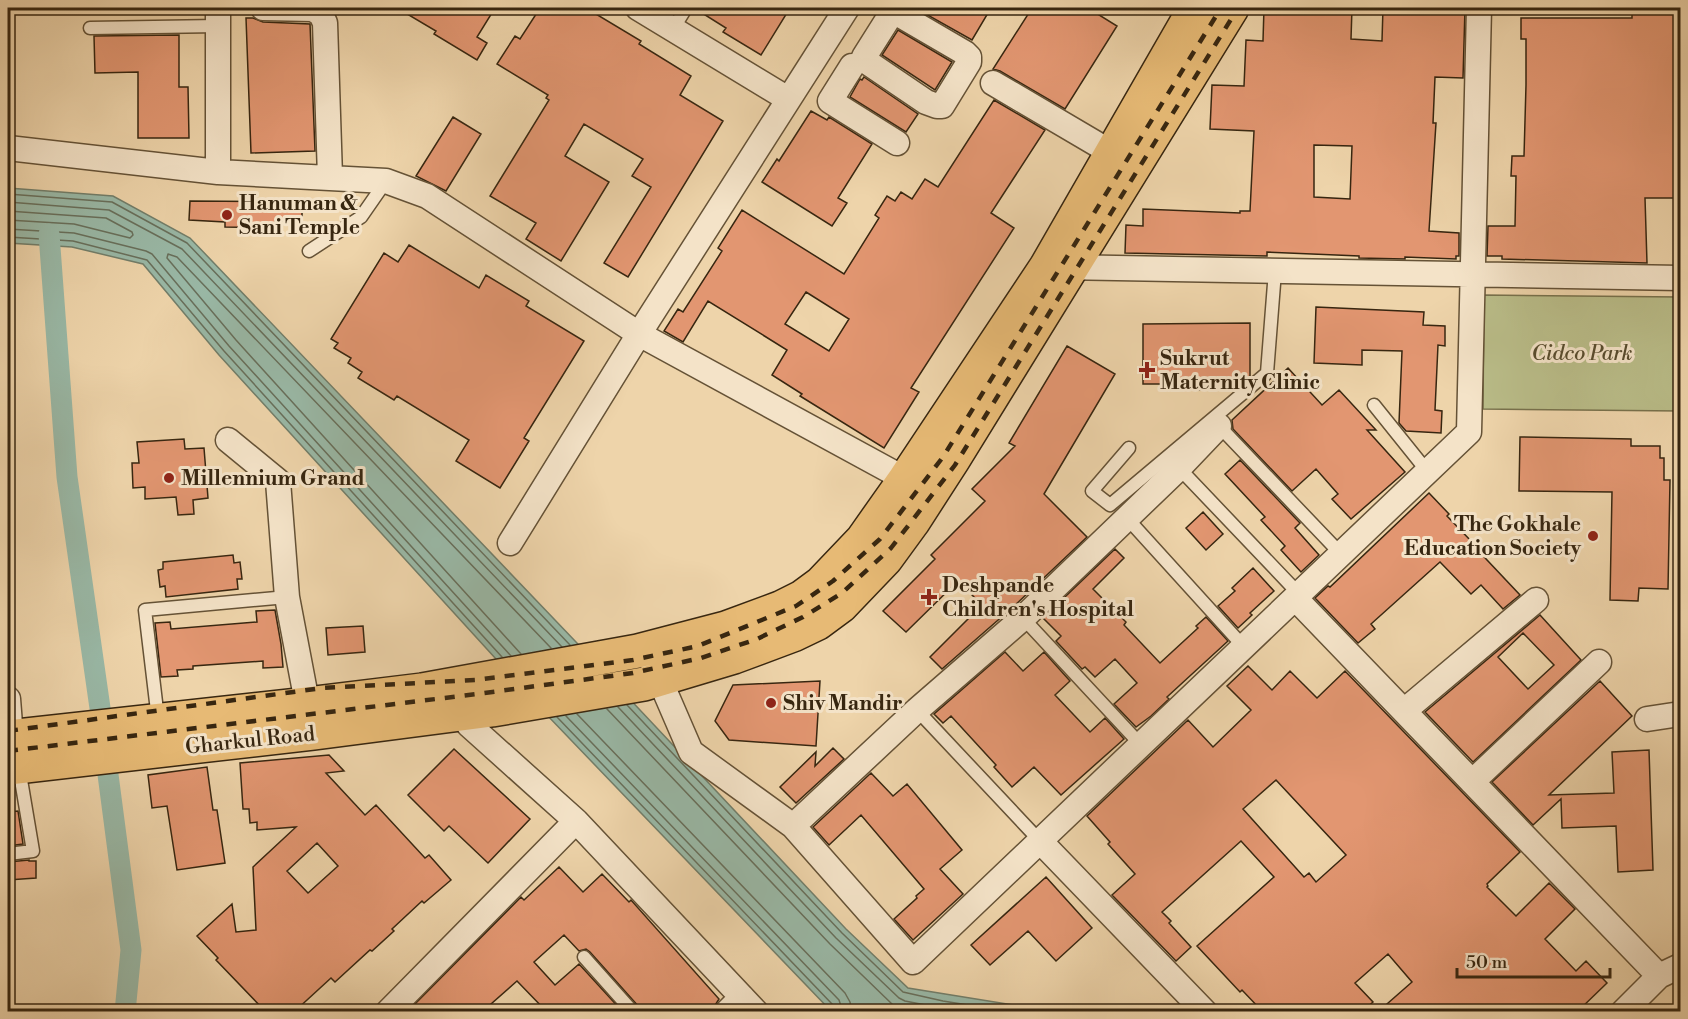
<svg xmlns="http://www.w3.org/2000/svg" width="1688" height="1019" viewBox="0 0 1688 1019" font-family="'Libre Bodoni',serif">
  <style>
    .green { fill: #b9bc88; stroke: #78714c; stroke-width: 1.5 }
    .water { fill: #99b8a6; stroke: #727e6a; stroke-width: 1.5 }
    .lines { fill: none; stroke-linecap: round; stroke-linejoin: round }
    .shore { stroke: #686f5b; stroke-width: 1.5 }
    .canal { stroke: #99b8a6; stroke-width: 21 }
    .building { fill: #e29671; stroke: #372610; stroke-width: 1.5; fill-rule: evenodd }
    .lane-casing { stroke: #655236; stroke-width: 15 }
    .street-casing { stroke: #655236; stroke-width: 27 }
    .primary-casing { stroke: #372610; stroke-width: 36 }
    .lane { stroke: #f4e3c8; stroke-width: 12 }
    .street { stroke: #f4e3c8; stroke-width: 24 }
    .primary { stroke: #e7ba75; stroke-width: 33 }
    .rail { stroke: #372610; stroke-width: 4.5; stroke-dasharray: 10 10; stroke-linecap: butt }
    .poi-dot { fill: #8f2418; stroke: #f4e3c8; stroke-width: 2 }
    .labels { text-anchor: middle; stroke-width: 6; stroke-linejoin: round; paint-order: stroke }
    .poi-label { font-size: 21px; font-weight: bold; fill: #372610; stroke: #f4e3c8; text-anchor: start }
    .park-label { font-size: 21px; font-style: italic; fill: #584c2e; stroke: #f4e3c8 }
    .street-label { font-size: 21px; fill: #372610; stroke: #f4e3c8 }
  </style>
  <rect width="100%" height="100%" fill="#eed4aa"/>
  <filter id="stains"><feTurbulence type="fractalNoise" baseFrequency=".00333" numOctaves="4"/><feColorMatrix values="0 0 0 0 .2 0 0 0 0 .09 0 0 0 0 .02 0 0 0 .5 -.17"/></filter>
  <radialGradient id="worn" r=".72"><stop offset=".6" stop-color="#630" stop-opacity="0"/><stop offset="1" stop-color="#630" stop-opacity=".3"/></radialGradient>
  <path class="green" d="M1484,295L1680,297V411L1483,409Z"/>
  <path class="water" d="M8,188L113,196L190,238L576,642L846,929L908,988L1051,1011H831L546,714L219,355L143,264L72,247L8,243Z"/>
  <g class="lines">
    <path class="shore" d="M8,194L112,202L187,243L570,645
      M8,202L109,210L182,249L562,647
      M8,211L106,218L132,232L133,235L130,238L74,224L8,220
      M8,229L74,233L146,251L152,254L229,346L511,656
      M8,237L73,241L147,260L224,351L502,657
      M521,654L236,340L167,258L168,254L177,257L551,648
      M627,705L842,933L903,992L943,1001L1011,1012
      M618,707L836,938L899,998L905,1001L961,1012
      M607,709L830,944L893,1005L900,1009L911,1012
      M577,714L845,993L850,1002L852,1012
      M566,716L839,1000L843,1012
      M557,717L833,1005L835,1012"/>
    <path class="canal" d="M49,234L67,477L100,708
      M107,767L131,950L125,1012"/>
  </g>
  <path class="building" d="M397,8H495L477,37L487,43L477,60L434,34L436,31Z
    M540,8H586L641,41L639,44L691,76L680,95L723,121L628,277L604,263L651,187L632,176L643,159L584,124L565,156L609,182L561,261L526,239L536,223L490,196L549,100L546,98L548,95L497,64L515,36L520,39Z
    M694,8H790L761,55L723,32L726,28Z
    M915,8H991L972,40Z
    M1032,8H1088L1117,26L1065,109L1000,71L993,69Z
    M1264,8H1352L1351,39L1382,41L1383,8H1465L1463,78L1435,77L1433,123H1436L1429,231L1459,233V256H1456V259L1405,257V259L1359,258V256L1267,252V256L1125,253L1126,225L1143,226V209L1240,213V211H1250L1254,131L1210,129L1212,85L1244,86L1246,40L1263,41ZM1314,145L1352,146L1350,199L1314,197Z
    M1643,8H1680L1679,198H1645L1647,263L1502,259V256H1487L1488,226H1515L1516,176H1511L1512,156H1524L1526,85V39H1521V18H1632V13H1643Z
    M246,18H253L263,22L310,24L315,151L251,153Z
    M898,30L952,62L935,90L882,55Z
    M179,35V87H188L189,138H138V72L95,73L94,36Z
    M864,77L918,114L906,132L850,97L860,79L862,80Z
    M994,100L1045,130L991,213L1014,228L911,388L919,392L884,448L800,396L802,394L772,375L787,350L708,301L683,342L664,331L678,309L683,312L722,251L718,248L742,210L844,274L879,218L875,215L887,196L895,201L901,192L912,199L925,179L938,187ZM806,292L849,319L829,351L785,324Z
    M811,111L827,120L829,117L872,144L838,198L847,203L832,226L762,182L777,159L779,161Z
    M453,117L481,134L446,191L416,176Z
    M190,201L302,202V221H275V228L225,227V222L189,220Z
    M409,245L479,288L486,275L529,301L526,306L584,341L524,438L529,441L500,488L456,461L469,440L397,396L394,400L358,378L362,372L348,363L351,358L334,348L338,343L331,339L384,253L398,262Z
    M1316,307L1424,312L1423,325L1445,326V346L1438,345L1435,410L1442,411L1441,433L1406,431L1399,423L1402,351L1362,350V365L1314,363Z
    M1250,323V376L1243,382L1203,383V390H1173V384H1143V324Z
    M1067,346L1115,374L1044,494L1087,537L1013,607L942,669L930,657L982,605L958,581L906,632L883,611L935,559L931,555L985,501L972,489L1015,446L1009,443Z
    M1288,368L1322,405L1339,390L1376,430H1367L1405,472L1351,519L1332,499L1338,494L1316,469L1292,491L1233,429L1232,420Z
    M1520,437L1631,439V446H1660V458H1664V480H1670L1668,589L1639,588L1638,601L1610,600L1612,492L1519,491Z
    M184,439L185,449L204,448L208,498L193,500L194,514L178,515L176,497L145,499V487L133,488L132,463H139L137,442Z
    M1240,460L1300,523L1295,528L1319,555L1301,572L1281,550L1285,546L1261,520L1265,517L1225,474Z
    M1429,493L1449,514L1447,516L1472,542L1471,543L1520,595L1503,609L1481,585L1471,594L1440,562L1371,624L1375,629L1358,643L1315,598L1328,586L1330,587Z
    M1203,512L1223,534L1206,550L1186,528Z
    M1115,549L1124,558L1093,589L1126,622L1124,625L1160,663L1198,628L1196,626L1206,617L1228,641L1167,697L1169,699L1151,716L1136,727L1114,704L1137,683L1115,659L1095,677L1085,667L1082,669L1056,641L1061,636L1043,618Z
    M233,555L234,563L240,562L242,579H237L238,589L166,597L165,586L160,587L158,570L163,569V562Z
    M1253,568L1274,591L1250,613L1252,615L1238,628L1218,606L1235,591L1232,588Z
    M275,610L281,644L283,667L263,668V661L193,666V669L177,670L178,676L161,677L155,623L170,622L171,629L257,622L256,611Z
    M1540,615L1581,660L1473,762L1425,712ZM1523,633L1554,665L1528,689L1498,657Z
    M363,626L365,652L328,655L326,628Z
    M1005,652L1023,671L1044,652L1070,681L1055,695L1090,732L1105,718L1124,739L1061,795L1034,767L1012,787L994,767L996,765L951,716L943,723L934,714Z
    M1248,666L1272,690L1290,671L1317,698L1345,671L1520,852L1487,884L1488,886L1487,887L1516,916L1549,883L1575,909L1545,939L1576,971L1586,961L1607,983L1578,1011H1379L1412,982L1388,954L1355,983L1373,1002L1363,1011H1262L1242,990L1240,992L1197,946L1274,877L1241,841L1162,912L1171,921L1169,923L1191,947L1176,961L1112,895L1135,874L1108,844L1110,842L1087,816L1188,720L1213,747L1251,710L1227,686ZM1276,780L1346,855L1316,882L1309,873L1304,877L1243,809Z
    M820,681L816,746L729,740L715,721L733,685Z
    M1600,681L1632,716L1549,795L1614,793L1612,752L1649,750L1653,870L1618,872L1616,826L1562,828L1561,799L1533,825L1492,782Z
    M833,748L844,759L796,803L780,787L816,752L815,766Z
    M454,749L530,819L488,863L449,826L444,831L408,795Z
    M329,755L344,771L326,773L365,815L376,805L425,858L429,855L451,880L424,903L422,901L392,929L394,931L372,951L370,950L335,982L331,978L295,1011H265L216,960L218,958L197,936L232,904L236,932L256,930L253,867L296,827L257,830V822L250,823L249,809H243L240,763ZM317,843L338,866L308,893L287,871Z
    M207,767L213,810H217L225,863L177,870L167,806L152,808L148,775Z
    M871,773L893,796L907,784L962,850L940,869L963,894L913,940L894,919L917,898L916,896L924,889L861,815L829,845L813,827Z
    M18,811L23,844L8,846V812Z
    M29,860V861H36V878L8,880V862Z
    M559,867L583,892L602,874L629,902L631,900L719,999L714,1007L709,1011H641L639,1007L590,952L586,949L579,951L564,935L534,962L555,985L579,964L622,1011H546L517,981L483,1011H408L521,897L524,900Z
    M1046,877L1092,928L1056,961L1028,931L990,965L971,945Z"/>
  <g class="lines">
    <g class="lane-casing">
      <path id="lane" d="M90,28L218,26
        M673,29L686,8
        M309,251L361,217L386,181
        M1374,405L1427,471
        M1219,426L1341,554
        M1129,448L1092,491L1110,505L1267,373L1275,271
        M1179,468L1299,594
        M1126,517L1244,647
        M1023,618L1141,745
        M917,710L1040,841
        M158,719L145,610L287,597
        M8,854L33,851L19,768
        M584,957L633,1012"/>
    </g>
    <g class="street-casing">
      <path id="street" d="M218,8V172
        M263,8L313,9L321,14L325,23L330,177
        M638,8L788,99
        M887,8L893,11L965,53L969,57V62L942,106H937L926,102L864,60V57L893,11
        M852,66L830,101L897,143
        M993,83L1112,153
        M8,148L218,172L386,181L427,196L639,334L905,479
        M1060,267L1680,278
        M228,440L278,481L287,597L310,718
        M510,543L639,334L847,8
        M1295,598L1659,976
        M653,664L691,752L793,826L913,962L1469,432L1479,8
        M8,699L11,737L15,753
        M1404,711L1536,600
        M1647,719L1680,714
        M469,725L576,821L756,1012
        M1472,782L1599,662
        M793,826L917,710L1023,618L1179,468L1219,426
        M1040,841L1205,1012
        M388,1012L576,821
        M727,1012L742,997
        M1623,1012L1659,976L1680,966"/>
    </g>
    <g class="primary-casing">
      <path id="primary" d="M8,737L308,704L422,690L638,651L726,628L780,608L802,597L821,583L862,540L905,479L1046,267L1195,8
        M8,768L313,733L492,710L644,684L734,657L793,635L818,623L841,606L886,559L913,522L953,460L1232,8"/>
    </g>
    <use href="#lane" class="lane"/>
    <use href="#street" class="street"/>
    <use href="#primary" class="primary"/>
    <path class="rail" d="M8,731L322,688L475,680L633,660L698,646L796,606L833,581L880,539L943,457L1221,8
      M8,751L477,694L633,673L701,658L757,639L803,617L842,593L891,548L955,465L1238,8"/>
  </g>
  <g class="poi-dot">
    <circle cx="227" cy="215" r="6"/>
    <path d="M1144 361h6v6h6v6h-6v6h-6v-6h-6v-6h6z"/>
    <circle cx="169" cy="478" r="6"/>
    <circle cx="1593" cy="536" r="6"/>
    <path d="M926 588h6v6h6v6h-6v6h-6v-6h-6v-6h6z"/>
    <circle cx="771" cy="703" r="6"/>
  </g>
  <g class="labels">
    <g class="poi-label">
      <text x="239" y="210">Hanuman &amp;<tspan x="239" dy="24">Sani Temple</tspan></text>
      <text x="1160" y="365">Sukrut<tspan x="1160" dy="24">Maternity Clinic</tspan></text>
      <text x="181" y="485">Millennium Grand</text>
      <text x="1581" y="531" text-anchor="end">The Gokhale<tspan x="1581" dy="24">Education Society</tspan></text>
      <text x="942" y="592">Deshpande<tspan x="942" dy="24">Children's Hospital</tspan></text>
      <text x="783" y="710">Shiv Mandir</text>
    </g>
    <g class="park-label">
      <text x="1582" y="360">Cidco Park</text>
    </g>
    <g class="street-label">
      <text transform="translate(250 740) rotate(-6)" y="7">Gharkul Road</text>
    </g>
  </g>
  <rect width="1688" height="1019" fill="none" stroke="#eed4aa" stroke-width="30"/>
  <rect x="9" y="9" width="1670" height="1001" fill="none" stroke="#372610" stroke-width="3"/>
  <rect x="15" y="15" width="1658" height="989" fill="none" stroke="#372610" stroke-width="1.5"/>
  <path d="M1457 968v9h153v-9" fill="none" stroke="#372610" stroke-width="3"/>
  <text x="1466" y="968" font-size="18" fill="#372610" stroke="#f4e3c8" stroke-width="4.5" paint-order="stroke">50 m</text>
  <rect width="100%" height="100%" filter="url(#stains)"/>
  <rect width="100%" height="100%" fill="url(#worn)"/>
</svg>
